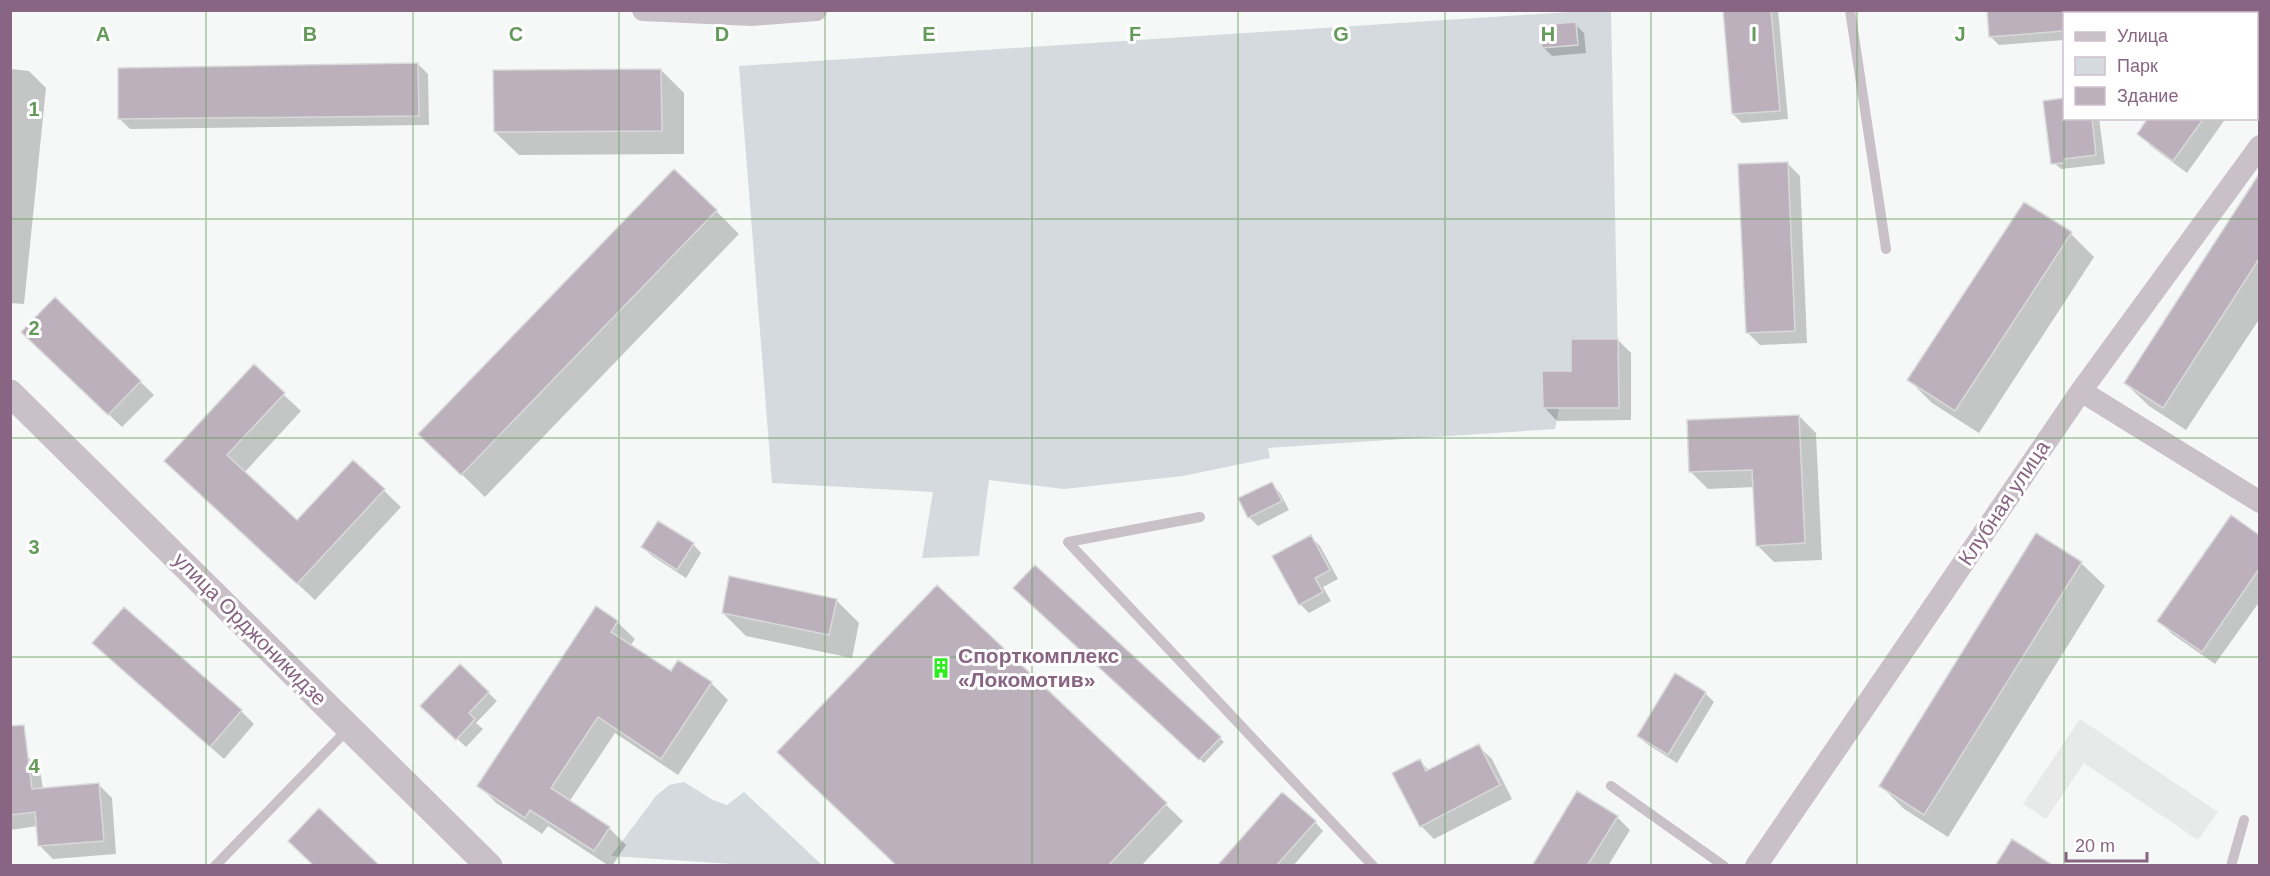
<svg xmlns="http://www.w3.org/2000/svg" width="2270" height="876" viewBox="0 0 2270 876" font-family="Helvetica,sans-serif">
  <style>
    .built { fill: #e8e9e9 }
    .green { fill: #d4dadd }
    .shadow { fill: #0003 }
    .building { fill: #bdb0bd; stroke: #d7dad9; stroke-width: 1.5 }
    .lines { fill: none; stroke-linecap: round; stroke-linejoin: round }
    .service { stroke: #c9c0c8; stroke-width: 10 }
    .minor { stroke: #c9c0c8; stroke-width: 22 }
    .tertiary { stroke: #c9c0c8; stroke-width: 27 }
    .grid { fill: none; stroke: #649b5b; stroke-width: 1.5; stroke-opacity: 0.55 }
    .labels { text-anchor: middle; stroke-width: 6; stroke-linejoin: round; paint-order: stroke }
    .street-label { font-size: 21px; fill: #886583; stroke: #fff }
    .poi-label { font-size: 21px; font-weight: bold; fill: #886583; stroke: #fff; text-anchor: start }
    .grid-label { font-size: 20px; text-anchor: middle; font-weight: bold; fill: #649b5b; stroke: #fff; stroke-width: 6; stroke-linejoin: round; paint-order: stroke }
  </style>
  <rect width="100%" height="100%" fill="#f5f8f7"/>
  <path class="built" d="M2080,719L2218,812L2198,840L2084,763L2046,819L2023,804Z"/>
  <path class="green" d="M1584,11H1611L1619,408H1559L1555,429L1268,448L1270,458L1183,476L1064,489L989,480L979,556L922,558L933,492L772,483L739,66Z
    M684,782L713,800L727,805L744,792L822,865H747L611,856L656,796L669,785Z"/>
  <path class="shadow" d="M1724,10H1778L1788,119L1742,123L1733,114Z
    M1988,10H2093V14H2064V40L1999,45L1990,36Z
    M2141,10H2260V16H2256V14H2141Z
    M1575,24L1584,33L1586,53L1552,56L1543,47Z
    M418,64L428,74L429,125L130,129L120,119Z
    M10,69L29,71L46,88L24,304L10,303Z
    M661,70L684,93V154L519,155L495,132Z
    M2064,100V118H2099L2105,164L2061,169L2052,161L2044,103Z
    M2150,118H2226L2187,173L2152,147L2139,134Z
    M1787,163L1800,176L1807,343L1760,345L1747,332Z
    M2260,177V318L2186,430L2149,406L2125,383Z
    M716,211L739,234L485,497L444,457Z
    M2071,234L2094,257L1979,433L1932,403L1909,380Z
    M55,299L154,395L122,427L36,345Z
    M1618,340L1631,353V420L1557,421L1544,407L1573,373Z
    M254,367L301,411L244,473L297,522L354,462L401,507L315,600L183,478Z
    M1799,416L1816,433L1822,560L1774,562L1757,545L1755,487L1708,489L1691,472Z
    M1272,484L1280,493L1289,510L1258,526L1249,517Z
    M2231,517L2260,537V601L2215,664L2172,634L2159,621Z
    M1311,537L1320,546L1338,579L1323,587L1331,601L1309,613L1300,604Z
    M693,544L701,553L686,578L652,556L643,547Z
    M2081,563L2105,586L1948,837L1904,809L1881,786Z
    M1035,567L1224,742L1204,763L1015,588Z
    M937,587L1183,821L1141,866H898Z
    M836,600L859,623L852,658L746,636L723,613Z
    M597,609L617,622L635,639L630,646L671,673L711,683L728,700L678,775L615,733L569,802L609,828L626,845L612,866H609L548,826L542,834L496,803L479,785Z
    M107,656L241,711L254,724L224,759Z
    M460,666L497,701L476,723L483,729L466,747L422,706Z
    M1705,693L1714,702L1677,763L1647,744L1638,736Z
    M1478,746L1492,759L1512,799L1434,839L1421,826L1419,761L1430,771Z
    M27,756L40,770L43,789L99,785L112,798L116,854L53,859L40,846L38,826L10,830V759Z
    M1617,817L1630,830L1608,866H1534Z
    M1315,822L1323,831L1293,866H1219Z"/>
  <path class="building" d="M1723,10H1771L1780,111L1732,114Z
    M1987,10H2064V31L1989,37Z
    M1576,22L1578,45L1542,48L1539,25Z
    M418,63L419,116L118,119V68Z
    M661,69L662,131L494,132L493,70Z
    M2064,98V118H2092L2096,155L2064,159V163L2051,164L2043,101Z
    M2148,118H2204L2173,161L2137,134Z
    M1788,162L1795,331L1746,333L1738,164Z
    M674,169L717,210L461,475L418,434Z
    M2259,174V259L2163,408L2124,383Z
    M2024,202L2072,232L1955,411L1907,380Z
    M55,297L141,381L108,415L21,332Z
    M1571,339H1618L1619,408H1543L1542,371H1571Z
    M254,364L285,393L227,455L297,520L353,460L385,489L297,584L164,461Z
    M1799,415L1805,543L1756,546L1752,470L1689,472L1687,420Z
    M1272,482L1282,501L1248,518L1238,498Z
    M2231,515L2259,535V569L2202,652L2157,621Z
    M658,521L694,543L677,570L641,547Z
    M2036,533L2082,562L1924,815L1879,786Z
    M1311,535L1330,570L1315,578L1323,592L1299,605L1272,556Z
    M1035,565L1221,737L1199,760L1013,588Z
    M729,576L837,599L829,635L722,613Z
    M937,585L1167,803L1108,866H897L777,752Z
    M596,606L618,621L611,632L671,671L678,660L712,682L661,759L598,717L551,788L610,827L594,851L530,810L525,818L477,786Z
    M124,607L242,710L210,747L92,643Z
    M460,664L489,692L469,713L475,719L456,740L420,706Z
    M1675,673L1706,692L1668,755L1637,736Z
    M24,725L32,789L99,783L104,841L38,846L35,812L10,815V726Z
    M1479,744L1500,785L1420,827L1392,773L1420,759L1426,771Z
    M1577,791L1618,816L1587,866H1532Z
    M1282,792L1316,821L1276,866H1217Z
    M319,808L380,866H314L288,841Z
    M2012,839L2054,866H1995Z"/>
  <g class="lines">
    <path class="service" d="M1850,10L1886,249
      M1200,517L1068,542L1373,866
      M1611,786L1724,866
      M215,866L349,728
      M2231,866L2244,820"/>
    <path class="minor" d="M643,10L752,15L816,10
      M2081,391L2260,502
      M1756,866L2081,391L2260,146"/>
    <path class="tertiary" d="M10,393L489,866"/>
  </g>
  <path class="grid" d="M206,10V866M413,10V866M619,10V866M825,10V866M1032,10V866M1238,10V866M1445,10V866M1651,10V866M1857,10V866M2064,10V866M10,219H2260M10,438H2260M10,657H2260"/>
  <defs>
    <g id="building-bare" transform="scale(1.62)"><path d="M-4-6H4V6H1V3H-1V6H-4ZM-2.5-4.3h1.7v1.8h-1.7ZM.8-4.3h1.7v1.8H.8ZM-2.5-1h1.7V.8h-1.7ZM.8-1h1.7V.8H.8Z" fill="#2ded20" stroke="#fff" stroke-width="2.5" paint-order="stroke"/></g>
  </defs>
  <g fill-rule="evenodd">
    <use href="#building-bare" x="941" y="668"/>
  </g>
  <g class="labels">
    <g class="street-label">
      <text transform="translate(2004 503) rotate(-56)" y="7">Клубная улица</text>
      <text transform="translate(250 629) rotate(45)" y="7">улица Орджоникидзе</text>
    </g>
    <g class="poi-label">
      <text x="958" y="663">Спорткомплекс<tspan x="958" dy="24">«Локомотив»</tspan></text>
    </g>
  </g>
  <g class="grid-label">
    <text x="103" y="41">A</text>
    <text x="310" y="41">B</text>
    <text x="516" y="41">C</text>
    <text x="722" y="41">D</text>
    <text x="929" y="41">E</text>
    <text x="1135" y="41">F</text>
    <text x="1341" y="41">G</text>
    <text x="1548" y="41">H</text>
    <text x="1754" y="41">I</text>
    <text x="1960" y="41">J</text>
    <text x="34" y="116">1</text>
    <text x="34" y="335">2</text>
    <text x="34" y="554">3</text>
    <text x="34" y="773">4</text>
  </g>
  <rect width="2270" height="876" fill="none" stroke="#886583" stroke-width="24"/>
  <rect x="2063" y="12" width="195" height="108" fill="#ffffff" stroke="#cfc1cd" stroke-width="1.5"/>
  <rect x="2075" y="32" width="30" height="9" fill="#c9c0c8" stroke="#cfc1cd" stroke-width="1.5"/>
  <text x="2117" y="42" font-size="18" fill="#886583">Улица</text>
  <rect x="2075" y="57" width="30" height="18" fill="#d4dadd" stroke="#cfc1cd" stroke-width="1.5"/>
  <text x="2117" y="72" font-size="18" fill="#886583">Парк</text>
  <rect x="2075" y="87" width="30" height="18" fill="#bdb0bd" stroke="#cfc1cd" stroke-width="1.5"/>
  <text x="2117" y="102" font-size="18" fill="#886583">Здание</text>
  <path d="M2066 852v9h81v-9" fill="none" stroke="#886583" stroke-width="3"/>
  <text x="2075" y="852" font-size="18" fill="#886583" stroke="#ffffff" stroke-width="4.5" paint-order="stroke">20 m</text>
</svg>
